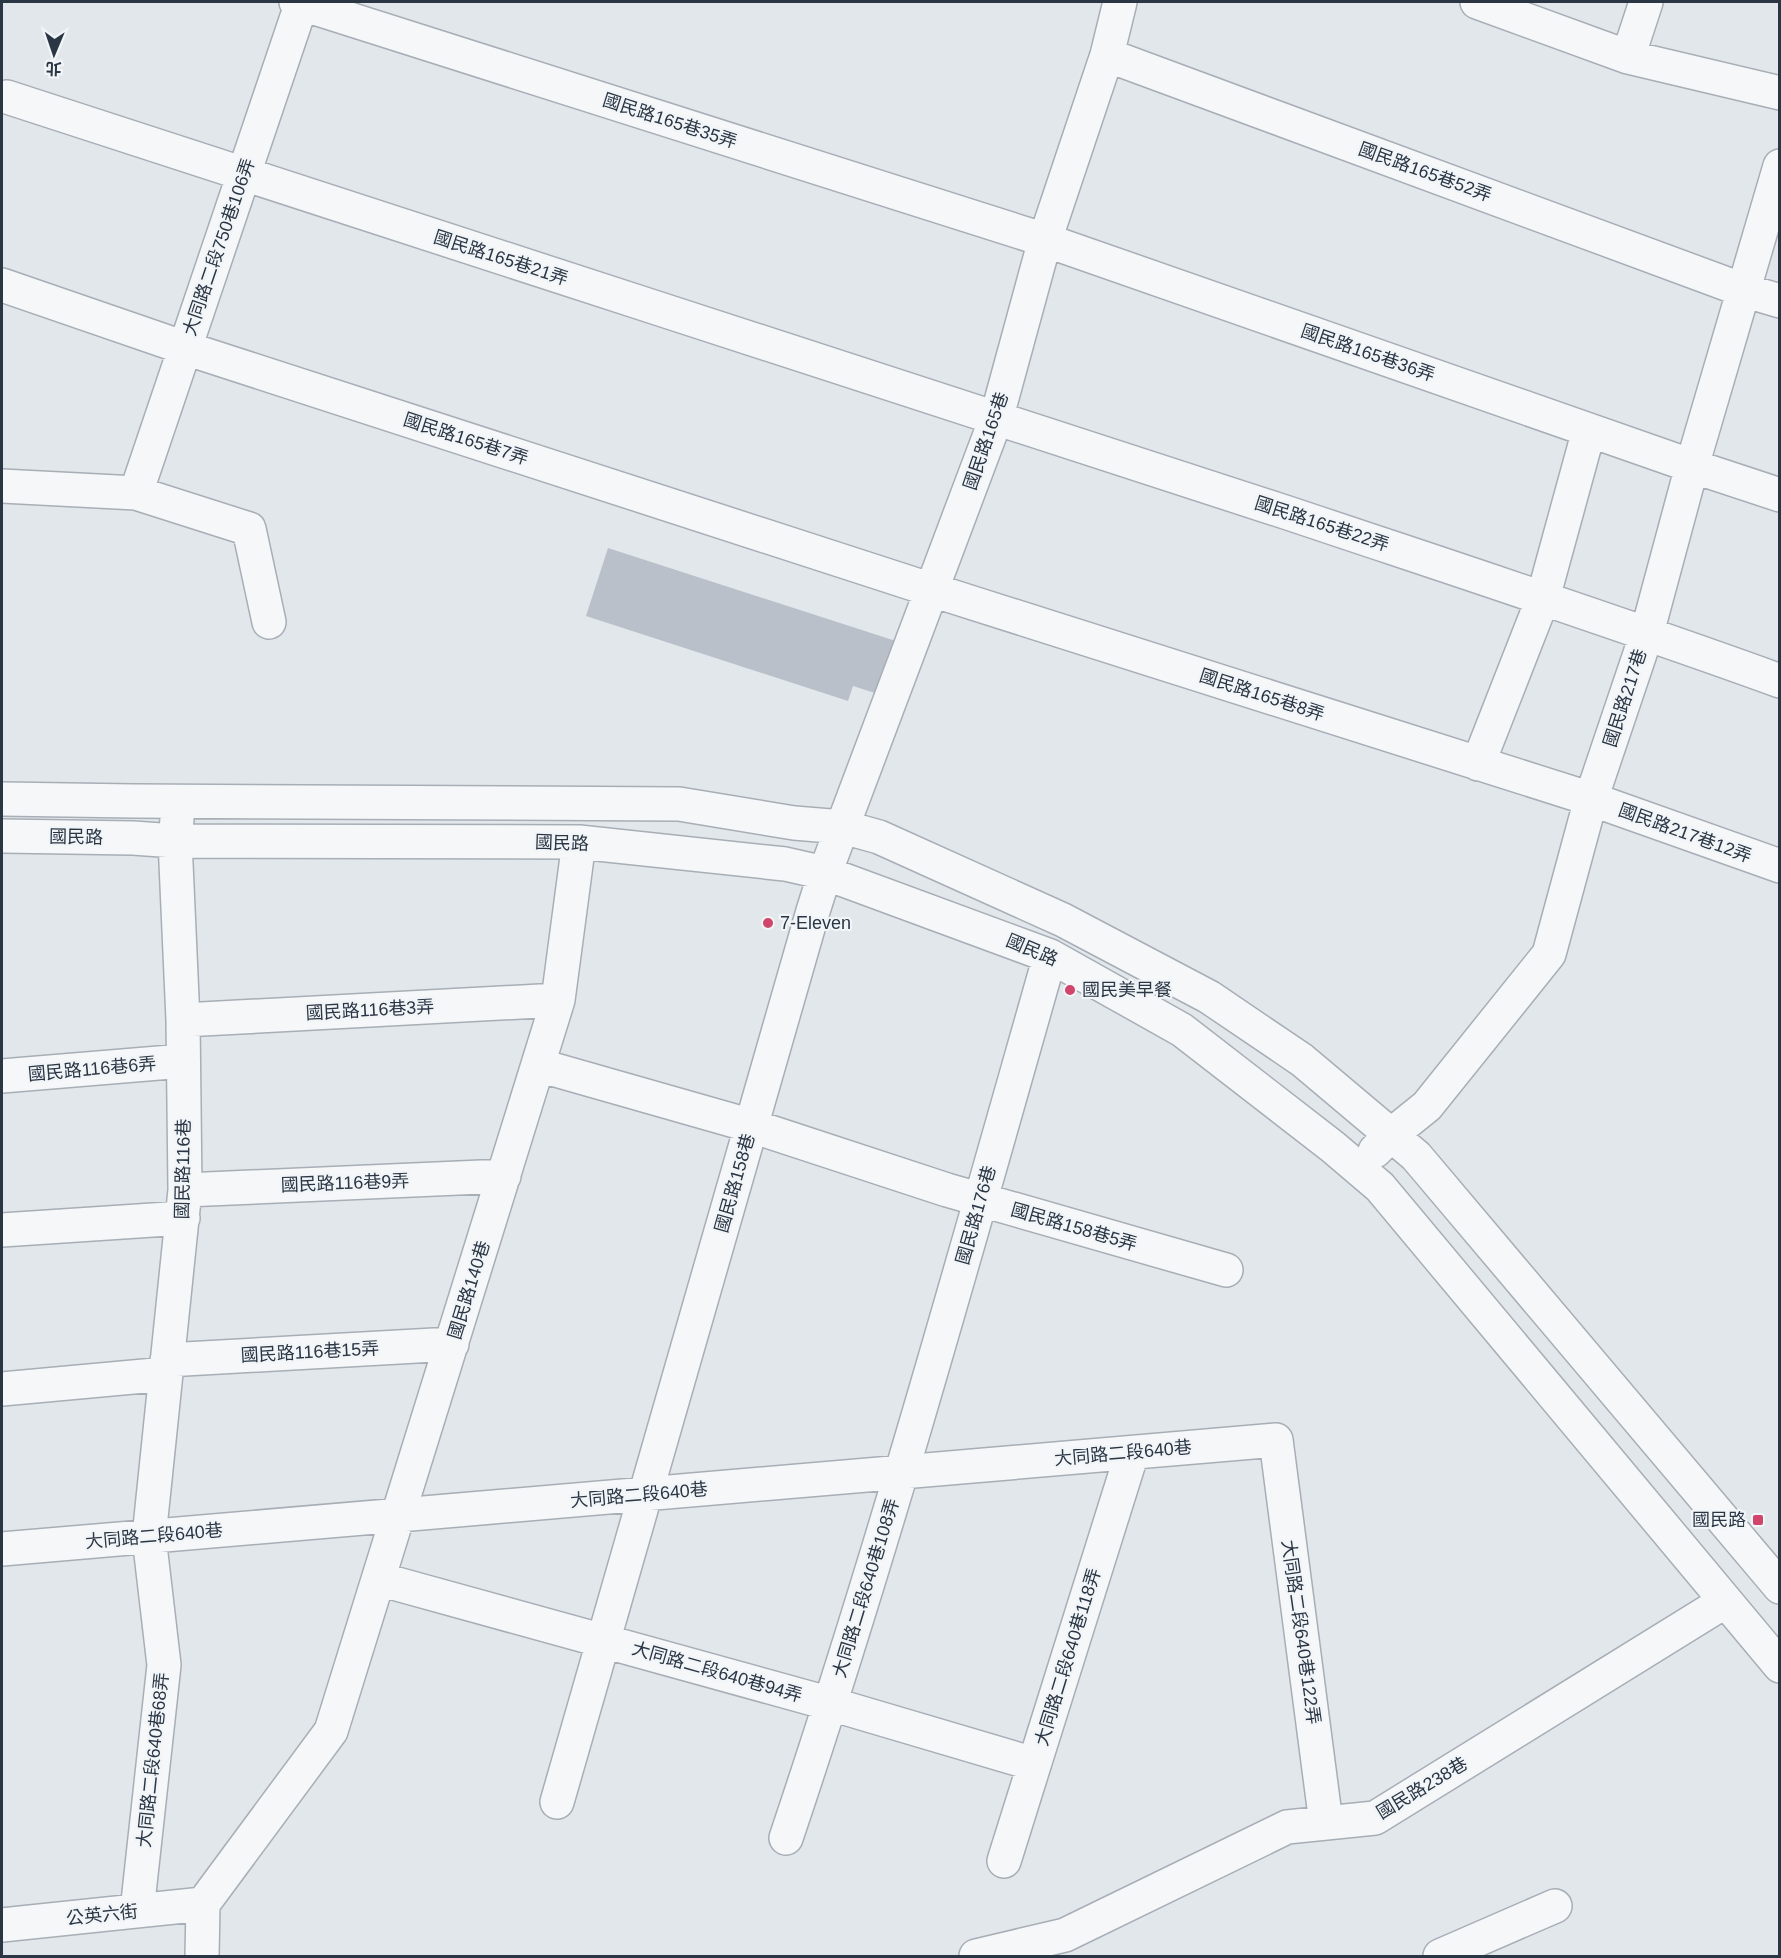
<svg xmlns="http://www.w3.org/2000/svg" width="1781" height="1958" viewBox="0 0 1781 1958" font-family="Arial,'Noto Sans TC',sans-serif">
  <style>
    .building { fill: #b9c0c9 }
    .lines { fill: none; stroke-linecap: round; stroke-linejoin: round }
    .minor-casing { stroke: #a7aeb6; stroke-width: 36 }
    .minor { stroke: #f5f7f9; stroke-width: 33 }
    .poi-dot { fill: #d2456a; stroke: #f2f5f8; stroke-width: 2 }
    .labels { text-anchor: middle; stroke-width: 4.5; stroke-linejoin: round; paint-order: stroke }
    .street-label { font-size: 18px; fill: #2a3644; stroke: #f2f5f8 }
    .poi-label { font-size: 18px; fill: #2a3644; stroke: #f2f5f8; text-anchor: start }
  </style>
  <rect width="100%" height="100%" fill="#e2e7eb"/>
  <path class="building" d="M608,548L902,643L884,696L853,686L848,701L586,616Z"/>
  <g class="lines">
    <g class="minor-casing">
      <path id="minor" d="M296,2L1045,240L1692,466L1780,495
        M1477,2L1628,57L1780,93
        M1107,55L1743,290L1780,301
        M1628,57L1646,2
        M7,97C434,239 864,372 1291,514C1455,569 1618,622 1780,681
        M2,285L185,348L932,590L1591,799L1780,866
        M2,486L136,493L249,529L269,622
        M136,493L302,2
        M1478,764L1543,598L1589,430
        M2,799L134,801L679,804L794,823L843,827L879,837L1063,920L1209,997L1302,1060L1416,1156L1780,1587
        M2,836L133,838L175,841L579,842L785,864L825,873L1050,956L1182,1030L1333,1147L1380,1187L1780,1666
        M183,1020L558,1000
        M538,1065L752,1126L947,1190L1226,1270
        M2,1076L183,1061
        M1375,1151L1391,1135L1427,1106L1549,954L1591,799L1647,633L1692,466L1780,166
        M185,1190L504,1176
        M2,1230L183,1218
        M167,1360L452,1344
        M2,1389L166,1374
        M2,1549L1276,1440L1326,1823
        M379,1579L831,1704L1034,1764
        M557,1802L813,911L825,873L997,416L1045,240L1107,55L1120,2
        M786,1838C884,1547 966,1251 1050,956
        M1004,1861L1132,1453
        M203,1904L331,1731L558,1000L579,842
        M137,1911L164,1665L149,1537L185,1190L183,1020L175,841L177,819
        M2,1925L203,1904
        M202,1956L203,1904
        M976,1956L1065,1935L1287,1827L1375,1818L1724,1602
        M1440,1956L1555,1906"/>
    </g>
    <use href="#minor" class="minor"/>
  </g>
  <g class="poi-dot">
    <circle cx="768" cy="923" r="6"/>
    <circle cx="1070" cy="990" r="6"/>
    <rect x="1752" y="1514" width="12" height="12" rx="3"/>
  </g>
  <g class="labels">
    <g class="street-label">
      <text transform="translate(670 121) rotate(18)" y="6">國民路165巷35弄</text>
      <text transform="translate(1425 172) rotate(20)" y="6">國民路165巷52弄</text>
      <text transform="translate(219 247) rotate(-71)" y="6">大同路二段750巷106弄</text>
      <text transform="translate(501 258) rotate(18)" y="6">國民路165巷21弄</text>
      <text transform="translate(1368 353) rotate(19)" y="6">國民路165巷36弄</text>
      <text transform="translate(466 439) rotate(18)" y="6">國民路165巷7弄</text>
      <text transform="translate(986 441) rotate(-71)" y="6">國民路165巷</text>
      <text transform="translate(1322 524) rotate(18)" y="6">國民路165巷22弄</text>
      <text transform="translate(1262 695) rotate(18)" y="6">國民路165巷8弄</text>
      <text transform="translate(1625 698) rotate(-72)" y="6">國民路217巷</text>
      <text transform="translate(1685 833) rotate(20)" y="6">國民路217巷12弄</text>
      <text transform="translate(76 837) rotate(1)" y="6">國民路</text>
      <text transform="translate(562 843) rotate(2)" y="6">國民路</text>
      <text transform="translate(1032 950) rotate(23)" y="6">國民路</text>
      <text transform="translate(370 1010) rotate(-3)" y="6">國民路116巷3弄</text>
      <text transform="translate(92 1069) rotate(-5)" y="6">國民路116巷6弄</text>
      <text transform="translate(183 1169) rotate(-89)" y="6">國民路116巷</text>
      <text transform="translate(345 1183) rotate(-2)" y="6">國民路116巷9弄</text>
      <text transform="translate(735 1183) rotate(-74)" y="6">國民路158巷</text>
      <text transform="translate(976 1215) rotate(-74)" y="6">國民路176巷</text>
      <text transform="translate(1074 1227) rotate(16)" y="6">國民路158巷5弄</text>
      <text transform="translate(469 1290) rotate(-73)" y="6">國民路140巷</text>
      <text transform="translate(310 1352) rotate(-3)" y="6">國民路116巷15弄</text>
      <text transform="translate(1123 1453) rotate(-5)" y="6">大同路二段640巷</text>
      <text transform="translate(639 1495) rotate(-5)" y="6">大同路二段640巷</text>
      <text transform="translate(154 1536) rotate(-5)" y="6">大同路二段640巷</text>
      <text transform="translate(866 1588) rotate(-73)" y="6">大同路二段640巷108弄</text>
      <text transform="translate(1301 1632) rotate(82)" y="6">大同路二段640巷122弄</text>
      <text transform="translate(1068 1657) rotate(-73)" y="6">大同路二段640巷118弄</text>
      <text transform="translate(717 1672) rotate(16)" y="6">大同路二段640巷94弄</text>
      <text transform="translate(153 1760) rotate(-84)" y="6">大同路二段640巷68弄</text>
      <text transform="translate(1422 1788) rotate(-31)" y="6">國民路238巷</text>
      <text transform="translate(102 1915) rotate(-6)" y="6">公英六街</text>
    </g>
    <g class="poi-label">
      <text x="780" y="929">7-Eleven</text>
      <text x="1082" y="996">國民美早餐</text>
      <text x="1746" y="1526" text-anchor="end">國民路</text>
    </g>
  </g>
  <rect width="1781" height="1958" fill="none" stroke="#2a3644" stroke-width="6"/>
  <g transform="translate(54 54) rotate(182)" stroke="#f2f5f8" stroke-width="4.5" paint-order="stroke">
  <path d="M0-4.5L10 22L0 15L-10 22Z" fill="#2a3644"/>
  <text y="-9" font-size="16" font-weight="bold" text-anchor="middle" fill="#2a3644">北</text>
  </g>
</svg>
